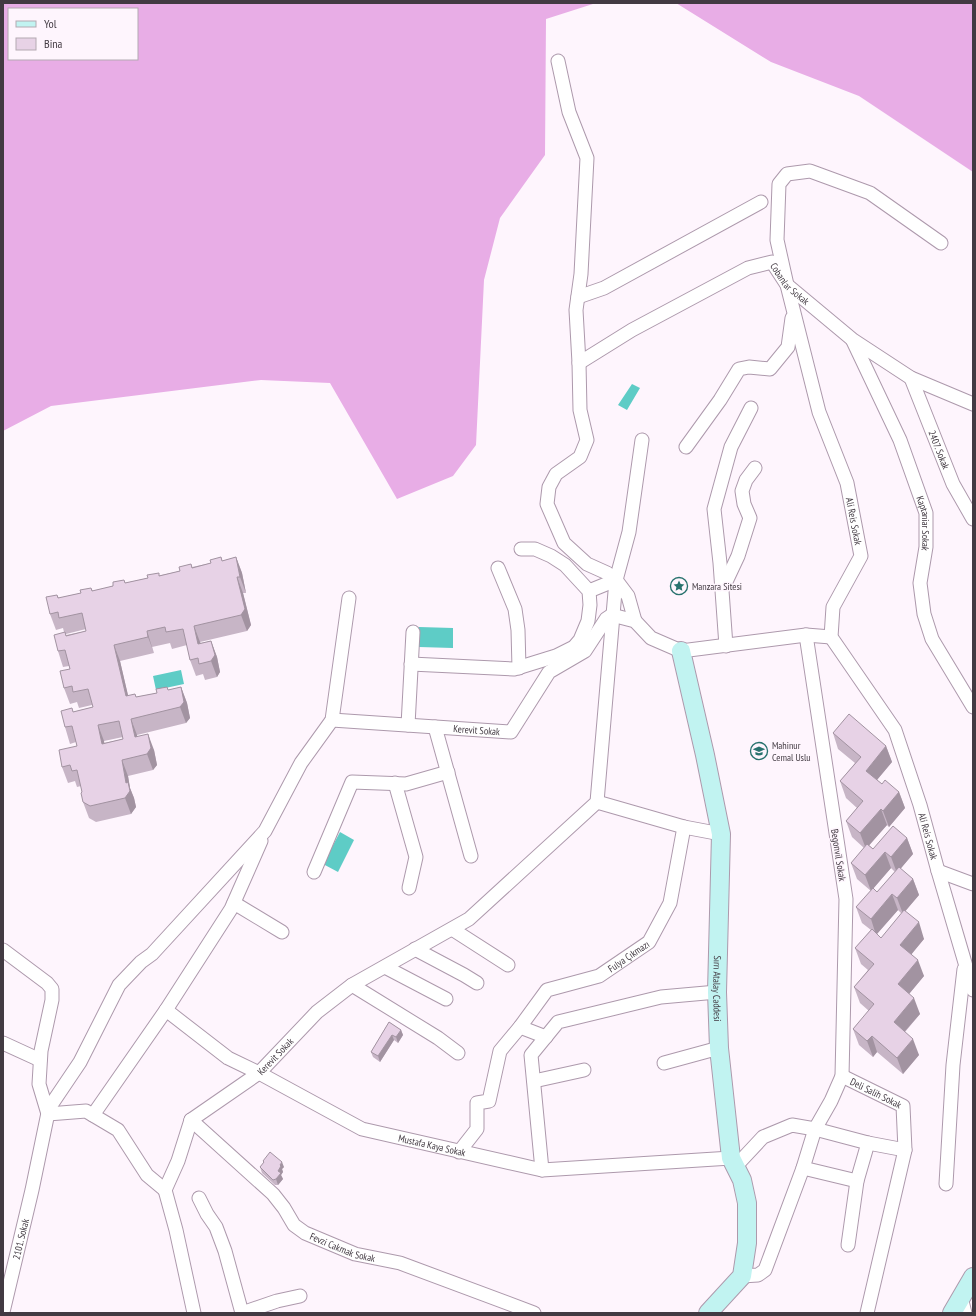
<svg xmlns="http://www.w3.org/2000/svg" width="976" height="1316" viewBox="0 0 976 1316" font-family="'PT Sans Narrow',sans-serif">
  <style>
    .forest { fill: #e8ade6; fill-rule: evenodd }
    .water { fill: #5eccc6 }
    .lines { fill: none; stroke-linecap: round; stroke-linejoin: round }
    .street-casing { stroke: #ad99ac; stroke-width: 15 }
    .secondary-casing { stroke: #ad99ac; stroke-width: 20 }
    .street { stroke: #fff; stroke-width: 13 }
    .secondary { stroke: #c1f3f1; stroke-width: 18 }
    .wall { fill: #c7b5c6; fill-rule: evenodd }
    .shaded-wall { fill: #a293a1 }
    .building { fill: #e7d2e6; stroke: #a293a1; fill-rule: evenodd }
    .labels { text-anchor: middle; stroke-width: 3; stroke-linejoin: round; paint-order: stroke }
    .street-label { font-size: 10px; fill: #423a42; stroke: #fef5fd }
    .poi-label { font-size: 10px; fill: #423a42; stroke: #fef5fd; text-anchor: start }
  </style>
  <rect width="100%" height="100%" fill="#fef5fd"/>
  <path class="forest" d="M3,3H596L546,19L545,155L500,218L484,280L476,445L453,476L397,499L330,383L261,380L51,406L3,431ZM9,9H137V59H9Z
    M676,3H973V172L859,96L771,62Z"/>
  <path class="water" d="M632,384L640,388L627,410L618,405Z
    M419,627L453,628V648L419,647Z
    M181,670L184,684L156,690L153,676Z
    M340,832L354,840L338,872L323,864Z"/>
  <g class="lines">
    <g class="street-casing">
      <g id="street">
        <path d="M558,61L569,112L587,158L581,274L576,310L579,363L580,410L587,440L580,457L556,474L549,487L547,504L564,543L587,564L607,573L616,580L628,596L635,621"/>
        <path id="s1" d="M941,243L870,193L810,171L787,174L779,184L777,240L787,285L819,412L847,483L861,556L833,607L831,637L895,730L920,805L938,871L973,990"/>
        <path d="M578,297L604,288L761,202"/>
        <path id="s2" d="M853,341L900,440L926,513V547L920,583L924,614L932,639L973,707"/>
        <path id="s3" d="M579,363L632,330L748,268L772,262L787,285L853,340L911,378L973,404"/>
        <path id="s4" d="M911,378L953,484L973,519"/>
        <path d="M686,447L720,400L739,369L749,367L770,369L788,347L792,318"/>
        <path d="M498,568L515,609L518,630L519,668"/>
        <path d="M723,588L738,556L750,518L744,504L742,491L746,480L755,468"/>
        <path d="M589,591L616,580"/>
        <path d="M726,646L720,563L714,509L731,447L751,408"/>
        <path d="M411,664L514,669L556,656L574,647L580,640L588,621L590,605L589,591L565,565L551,556L535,549H521"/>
        <path id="s5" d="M332,720L511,732L549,672L585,651L606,619L612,615L635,621L651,638L681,651L806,635L831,637"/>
        <path d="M408,725L413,632"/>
        <path d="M435,727L471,856"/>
        <path d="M395,783L416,857L409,888"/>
        <path d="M597,802L684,827"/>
        <path d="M938,871L973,884"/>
        <path d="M314,872L352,782L406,784L448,772"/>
        <path d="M234,903L282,932"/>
        <path d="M452,929L508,965"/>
        <path d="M415,949L464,975L477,983"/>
        <path d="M3,950L47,983L52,989V1000L41,1051L39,1084L48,1114L86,1111L118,1130L147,1175L165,1190"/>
        <path d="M385,967L446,999"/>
        <path d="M352,985L438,1038L458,1053"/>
        <path id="s6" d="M166,1010L228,1058L259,1073L362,1129L542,1170L731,1158"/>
        <path d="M520,1027L546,1037"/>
        <path d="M3,1043L40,1060"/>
        <path d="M664,1063L719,1048"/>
        <path id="s7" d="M842,1076L903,1106L905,1150L867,1313"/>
        <path d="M534,1081L584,1070"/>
        <path d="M93,1115L166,1010L231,909L261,841"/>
        <path id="s8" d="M191,1120L259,1073L317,1012L352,985L469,919L597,802L616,580L629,532L642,440"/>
        <path id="s9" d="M191,1120L273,1194L284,1208L294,1225L305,1233L355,1254L400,1263L534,1313"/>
        <path d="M191,1120L178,1161L165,1190L176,1230L194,1313"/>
        <path id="s10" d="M459,1152L477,1129V1103L489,1101L500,1051L520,1027L547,990L599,976L649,942L670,903L684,827L721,834"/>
        <path d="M735,1167L763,1137L792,1125L815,1129L868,1143L905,1150"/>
        <path d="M803,1168L857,1181"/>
        <path d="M542,1170L531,1055L558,1022L661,997L717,992"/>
        <path d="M946,1184L953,1065L964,969"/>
        <path d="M199,1198L207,1214L216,1227L225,1251L242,1313"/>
        <path d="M848,1245L857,1181L868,1143"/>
        <path d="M742,1276L758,1275L765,1270L803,1168L815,1129L831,1101L842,1076L846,899L806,635"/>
        <path d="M961,1297L965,1313"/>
        <path id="s11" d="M3,1312L32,1190L49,1108L80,1062L119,985L141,962L152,954L265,831L301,763L332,720L349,598"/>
        <path d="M242,1313L277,1301L300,1296"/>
      </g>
    </g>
    <g class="secondary-casing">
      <g id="secondary">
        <path id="s12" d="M681,651L705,755L721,834L717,992L719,1048L731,1158L742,1180L747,1203V1243L742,1276L708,1313"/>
        <path d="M952,1313L973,1277"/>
      </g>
    </g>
    <use href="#street" class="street"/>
    <use href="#secondary" class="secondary"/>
  </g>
  <path class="wall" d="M221,557L222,561L236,557L242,573L246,593H243L251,625L247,631L200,642L201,643L211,641L217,657L220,672L217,677L205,680L203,674L196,676L190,660L187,645L172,649L170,643L152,647L154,653L120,661L128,696L135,694L136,697L157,693L167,687L168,690L181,687L187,703L190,718L186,723L137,735V736L154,750L157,765L153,770L128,776L130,788L134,798L136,807L131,814L96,822L89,818L83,802L82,792L81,786L77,787L75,781L68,783L62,767L77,746L76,742L70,744L65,727L73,712L93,707L92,705L79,708L77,702L70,704L64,688L70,669L69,666L63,667L58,651L64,632L63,628L56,630L50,614L57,595L59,598L81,593L91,588L93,591L113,586L124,580L125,583L180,571L191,564L192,567L211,563ZM86,629V631L66,635V634ZM123,737V739L104,743V741Z
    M833,733L886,746L892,762L877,780L882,784L899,792L905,808L889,827L887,825L869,845L873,849L907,838L913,854L900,869L913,879L919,895L905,911L924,939L911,954L924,976L909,994L920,1014L905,1032L919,1055L903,1074L877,1052L873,1057L859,1045L853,1029L869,1011L860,1003L854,987L868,970L861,964L855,948L871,930L862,923L856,907L871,891L857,879L851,863L864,848L852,837L846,821L857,808L846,798L840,781L855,763L838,749ZM891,868L895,872L877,892L873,889ZM898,910L902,914L881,938L877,934Z
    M389,1022L401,1030L403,1035L398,1043L394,1040L380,1062L373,1057L371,1052Z
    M263,1161L284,1167L282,1169L283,1172L281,1175L283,1179L278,1185H275L262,1173L260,1167L264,1163Z"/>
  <path class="shaded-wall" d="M236,557L242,573L246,593L240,577Z
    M237,577L243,593L251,625L247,631L241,615Z
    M194,626L200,642L204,660L198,644Z
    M147,631L152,647L154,653L148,637Z
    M211,641L217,657L220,672L217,677L211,661Z
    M114,645L120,661L132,712L126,696Z
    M181,687L187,703L190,718L186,723L180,707Z
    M131,719L137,735L141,753L135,737Z
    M98,725L104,741L108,760L102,744Z
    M148,734L154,750L157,765L153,770L147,754Z
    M886,746L892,762L871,787L866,771Z
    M122,760L128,776L130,788L134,798L136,807L131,814L125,798L126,783Z
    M899,792L905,808L889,827L883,811Z
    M881,809L887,825L866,849L860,833Z
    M907,838L913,854L897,873L891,857Z
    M885,852L891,868L871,891L865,875Z
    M913,879L919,895L903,914L897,898Z
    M892,894L898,910L876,935L871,919Z
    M919,922L924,939L906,961L900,945Z
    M918,960L924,976L904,1000L898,984Z
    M914,998L920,1014L899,1038L894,1022Z
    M401,1030L403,1035L398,1043L396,1037Z
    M392,1035L394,1040L380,1062L378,1056Z
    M872,1036L877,1052L873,1057L867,1041Z
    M913,1039L919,1055L903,1074L897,1058Z
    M282,1162L284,1167L282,1169L283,1172L281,1175L283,1179L278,1185L276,1179L280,1165Z"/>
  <path class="building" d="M221,557L222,561L236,557L240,577H237L245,609L241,615L194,626L198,644L211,641L215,655L211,661L199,664L198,658L190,660L183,629L166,632L165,627L147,631L148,637L114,645L126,696L135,694L136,697L157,693L156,689L167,687L168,690L181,687L184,702L180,707L131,719L135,737L148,734L151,748L147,754L122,760L126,783L128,782L130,791L125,798L90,806L83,802L81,793L82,792L77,770L72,771L70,765L62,767L59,750L77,746L72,726L65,727L61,711L72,708L73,712L93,707L88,689L73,692L72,686L64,688L60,671L70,669L65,650L58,651L54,635L65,632L66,636L86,631L82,613L59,618L58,612L50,614L46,597L57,595L58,598L81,593L80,590L91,588L92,591L113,586V582L124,580L125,583L148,578L147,575L159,573V576L180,571L179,567L191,564L192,568L211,563L210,560ZM119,721L123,739L102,744L98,725Z
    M849,714L886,746L866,771L882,784L885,780L899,792L883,811L881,809L860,833L846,821L863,801L840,781L861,757L833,733Z
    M893,826L907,838L891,857L885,852L865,875L851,863L867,844L873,849Z
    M899,867L913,879L897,898L892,894L871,919L856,907L873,888L877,892Z
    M904,910L919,922L900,945L918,960L898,984L914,998L894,1022L913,1039L897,1058L872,1036L867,1041L853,1029L874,1004L854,987L874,964L855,948L872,929L881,938Z
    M389,1022L401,1030L396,1037L392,1035L378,1056L371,1052Z
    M270,1152L282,1162L280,1165L281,1166L278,1171L281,1173L276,1179L273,1180L260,1167L264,1162L263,1161Z"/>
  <defs>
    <g id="sight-ring" transform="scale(0.9)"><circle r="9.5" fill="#fef5fd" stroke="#28726e" stroke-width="1.5"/><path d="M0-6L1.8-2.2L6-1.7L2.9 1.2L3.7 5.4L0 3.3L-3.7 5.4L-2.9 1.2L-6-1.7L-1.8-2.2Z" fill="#28726e"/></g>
    <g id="school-ring" transform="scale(0.9)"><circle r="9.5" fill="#fef5fd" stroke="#28726e" stroke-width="1.5"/><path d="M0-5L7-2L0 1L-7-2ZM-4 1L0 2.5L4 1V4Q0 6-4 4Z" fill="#28726e"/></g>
  </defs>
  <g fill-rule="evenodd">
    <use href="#sight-ring" x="679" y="586"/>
    <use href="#school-ring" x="759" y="751"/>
  </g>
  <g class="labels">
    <g class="street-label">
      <text dy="4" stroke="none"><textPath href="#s3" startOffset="247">Cobanlar Sokak</textPath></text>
      <text dy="4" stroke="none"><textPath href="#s4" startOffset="77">2407. Sokak</textPath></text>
      <text dy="4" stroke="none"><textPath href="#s1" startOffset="535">Ali Reis Sokak</textPath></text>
      <text dy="4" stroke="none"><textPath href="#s2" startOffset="197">Kaptaniar Sokak</textPath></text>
      <text dy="4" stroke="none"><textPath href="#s5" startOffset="145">Kerevit Sokak</textPath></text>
      <text dy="4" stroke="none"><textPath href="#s1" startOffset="883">Ali Reis Sokak</textPath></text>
      <text transform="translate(839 855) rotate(81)" y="4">Begonvil Sokak</text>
      <text dy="4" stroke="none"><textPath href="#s10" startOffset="285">Fulya Çıkmazı</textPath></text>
      <text dy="4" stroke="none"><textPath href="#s12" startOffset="342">Sırrı Atalay Caddesi</textPath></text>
      <text dy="4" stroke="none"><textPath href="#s8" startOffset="106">Kerevit Sokak</textPath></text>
      <text dy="4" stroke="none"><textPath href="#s7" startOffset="38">Deli Salih Sokak</textPath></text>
      <text dy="4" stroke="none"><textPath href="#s6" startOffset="302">Mustafa Kaya Sokak</textPath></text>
      <text dy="4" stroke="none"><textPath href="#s11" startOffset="75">2101. Sokak</textPath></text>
      <text dy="4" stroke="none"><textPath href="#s9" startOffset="202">Fevzi Cakmak Sokak</textPath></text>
    </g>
    <g class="poi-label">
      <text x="692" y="590">Manzara Sitesi</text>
      <text x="772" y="749">Mahinur<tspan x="772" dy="12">Cemal Uslu</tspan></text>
    </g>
  </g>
  <rect width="976" height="1316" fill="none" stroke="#423a42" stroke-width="8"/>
  <rect x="8" y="8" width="130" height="52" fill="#fef5fd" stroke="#b3aab2"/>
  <rect x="16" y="21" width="20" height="6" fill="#c1f3f1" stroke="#b3aab2"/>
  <text x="44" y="28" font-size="12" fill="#423a42">Yol</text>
  <rect x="16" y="38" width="20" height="12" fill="#e7d2e6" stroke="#b3aab2"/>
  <text x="44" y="48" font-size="12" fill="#423a42">Bina</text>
</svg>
